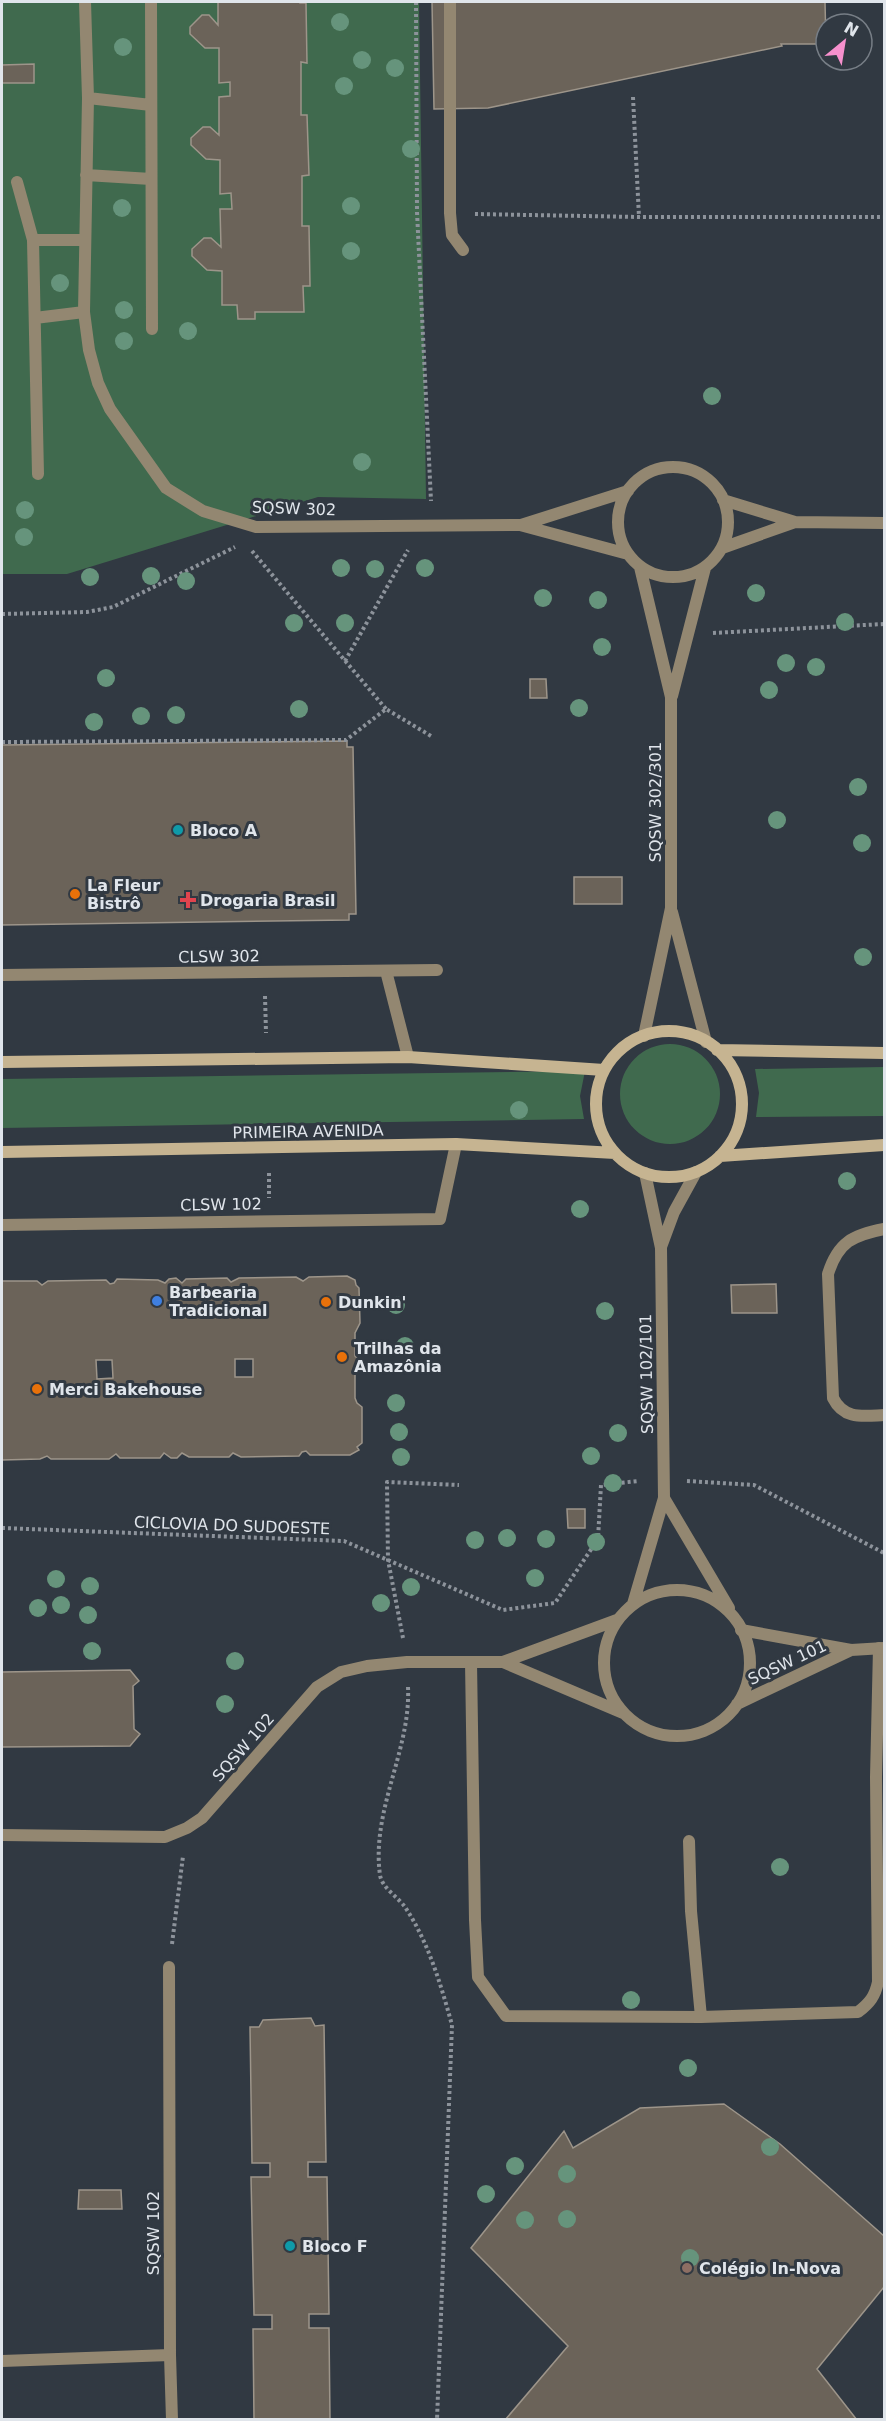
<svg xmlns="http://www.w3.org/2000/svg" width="886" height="2421" viewBox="0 0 886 2421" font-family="'DejaVu Sans',sans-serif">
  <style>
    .green { fill: #406a4e }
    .building { fill: #6b6359; stroke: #9d958a; stroke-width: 1.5; fill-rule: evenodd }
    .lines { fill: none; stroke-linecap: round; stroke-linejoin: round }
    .path { stroke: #8d939b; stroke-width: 4; stroke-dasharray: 3 3; stroke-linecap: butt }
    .lane { stroke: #938771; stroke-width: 12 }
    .street { stroke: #938771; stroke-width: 12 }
    .secondary { stroke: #c6b491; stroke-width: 12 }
    .tree { fill: #66947c }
    .culture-dot { fill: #0f9aa8; stroke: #313942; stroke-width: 2 }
    .food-dot { fill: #e8710a; stroke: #313942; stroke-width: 2 }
    .health-dot { fill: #e0444e; stroke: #313942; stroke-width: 2 }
    .shop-dot { fill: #3f7fe0; stroke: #313942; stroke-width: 2 }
    .education-dot { fill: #8d6e63; stroke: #313942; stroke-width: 2 }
    .labels { text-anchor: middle; stroke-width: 6; stroke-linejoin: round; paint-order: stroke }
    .street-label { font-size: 16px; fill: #e0e5eb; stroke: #313942 }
    .poi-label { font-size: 16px; font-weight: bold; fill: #e0e5eb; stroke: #313942; text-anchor: start }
  </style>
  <rect width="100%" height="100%" fill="#313942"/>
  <path class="green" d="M2,2H419L426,499L318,497L67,574H2Z
    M620 1094a50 50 0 1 1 100 0a50 50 0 1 1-100 0Z
    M884,1067V1116L756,1117L759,1093L755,1069Z
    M585,1071L580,1096L584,1119L2,1128V1079Z"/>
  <path class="building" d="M218,2H300V3H306L307,63L301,62V115H307L309,175L302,176V226H309L310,286H303L304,312H255V319H238L237,305H222V271L207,270L192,256V249L204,238H211L221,247L220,209H232L231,193L220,194V160L206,159L191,145V138L203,127H210L219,135V97L230,96V82L219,83V48H205L190,34V27L202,15H209L218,25Z
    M432,2H825L826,44H781L782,46L488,108L434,109Z
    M34,64V83H2V65Z
    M530,679H546L547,698H530Z
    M347,741V747H353L356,914H349V920L2,925V745Z
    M574,877H622V904H574Z
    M347,1276L355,1280L356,1285L359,1288L360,1323L355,1333V1356L360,1361L361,1369L355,1375V1398L357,1403L362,1407V1443L357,1447L359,1450L350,1455H310L306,1451L302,1452L299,1456L241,1457L233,1453L229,1457H189L182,1453L177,1458H171L164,1453L160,1458H120L116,1454L109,1459H51L47,1456L40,1459L2,1460V1281H37L42,1285L48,1281L106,1280L110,1284L114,1283L117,1279L158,1280L165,1283L169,1279L176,1278L182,1283L186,1279L227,1278L231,1282L239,1278L296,1277L303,1281L309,1277ZM235,1359H253V1377H235ZM96,1360H112L113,1378L97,1379Z
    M776,1284L777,1313H732L731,1285Z
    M567,1509H585V1528H568Z
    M130,1670L139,1681L133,1686L134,1729L140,1734L130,1746L2,1747V1672Z
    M311,2018L315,2026L324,2025L326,2162H308V2177H327L329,2314H309V2328H329L330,2420H254L253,2329H272V2315H254L251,2177H270V2163H252L250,2027H259L263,2020Z
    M724,2104L780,2144L884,2236V2287L817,2369L857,2420H505L568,2346L471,2248L564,2131L573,2148L640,2108Z
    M79,2190H121L122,2209H78Z"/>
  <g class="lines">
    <path class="path" d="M416,2L417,212L431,501
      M633,97L639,217
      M475,214L639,217H884
      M252,551L386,709
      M2,614L87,612L113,607L235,547
      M713,633L884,624
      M345,661L408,550
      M2,742L346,740L386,709L431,736
      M265,996L266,1033
      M269,1173V1198
      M687,1481L754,1485L884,1553
      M2,1528L344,1541L503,1610L555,1603L598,1539L601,1485L638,1481
      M403,1638L388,1560L387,1482L459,1485
      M408,1687C411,1750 371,1810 380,1875C382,1888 398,1897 405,1907C428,1941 441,1985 452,2025L437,2420
      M172,1944L183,1856"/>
    <path class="lane" d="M450,2V213L452,235L463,250
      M386,971L408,1057
      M2,975L437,970
      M2,1225L440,1219L456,1144
      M884,1229C853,1235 838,1242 828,1274L833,1398C844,1420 863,1416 884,1415
      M471,1662L475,1920L478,1977L506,2016L701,2017L858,2012C870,2003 875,1996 878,1982L876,1777L879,1648
      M689,1841L691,1911L701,2017"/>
    <path class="street" d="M85,2L88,98L84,312L89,350L98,383L110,409L166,488L203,511L256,527L520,525L628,554
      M151,2L152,329
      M88,98L151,105
      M86,175L151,179
      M17,182L33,240L38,474
      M33,240H84
      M35,318L84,312
      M618 522a55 55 0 1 1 110 0a55 55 0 1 1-110 0Z
      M723,500L795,522L884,523
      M521,525L628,491
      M722,548L795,522
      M640,567L671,697V908L644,1036
      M672,696L705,568
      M672,912L706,1042
      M661,1247L674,1212L696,1172
      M664,1498L729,1608
      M604 1663a73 73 0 1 1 146 0a73 73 0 1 1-146 0Z
      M633,1604L664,1498L661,1248L645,1173
      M741,1630L851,1650L884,1648
      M503,1662L623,1713
      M737,1704L851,1650
      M2,1835L165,1837L187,1828L202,1818L317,1687L341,1672L367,1666L407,1662H503L617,1620
      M170,2355L172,2420
      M2,2361L170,2355L169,1967"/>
    <path class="secondary" d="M596 1104a73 73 0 1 1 146 0a73 73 0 1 1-146 0Z
      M717,1050L884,1053
      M2,1062L408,1057L604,1070
      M2,1152L456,1144L615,1153
      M720,1156L884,1145"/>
  </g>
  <g class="tree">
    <circle cx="340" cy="22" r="9"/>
    <circle cx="123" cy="47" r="9"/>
    <circle cx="362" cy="60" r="9"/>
    <circle cx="395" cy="68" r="9"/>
    <circle cx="344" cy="86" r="9"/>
    <circle cx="411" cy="149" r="9"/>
    <circle cx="351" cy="206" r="9"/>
    <circle cx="122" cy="208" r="9"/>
    <circle cx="351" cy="251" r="9"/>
    <circle cx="60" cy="283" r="9"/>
    <circle cx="124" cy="310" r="9"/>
    <circle cx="188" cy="331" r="9"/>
    <circle cx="124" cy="341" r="9"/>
    <circle cx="712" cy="396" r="9"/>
    <circle cx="362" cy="462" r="9"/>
    <circle cx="25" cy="510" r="9"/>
    <circle cx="24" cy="537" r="9"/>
    <circle cx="341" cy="568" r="9"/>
    <circle cx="425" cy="568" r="9"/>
    <circle cx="375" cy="569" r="9"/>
    <circle cx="151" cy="576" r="9"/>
    <circle cx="90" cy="577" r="9"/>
    <circle cx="186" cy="581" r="9"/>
    <circle cx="756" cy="593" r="9"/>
    <circle cx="543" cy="598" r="9"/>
    <circle cx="598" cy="600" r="9"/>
    <circle cx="845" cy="622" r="9"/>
    <circle cx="294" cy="623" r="9"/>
    <circle cx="345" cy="623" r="9"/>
    <circle cx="602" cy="647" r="9"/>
    <circle cx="786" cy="663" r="9"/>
    <circle cx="816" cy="667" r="9"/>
    <circle cx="106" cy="678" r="9"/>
    <circle cx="769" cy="690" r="9"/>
    <circle cx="579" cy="708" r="9"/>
    <circle cx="299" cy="709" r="9"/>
    <circle cx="176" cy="715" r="9"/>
    <circle cx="141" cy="716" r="9"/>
    <circle cx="94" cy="722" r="9"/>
    <circle cx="858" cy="787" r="9"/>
    <circle cx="777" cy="820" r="9"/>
    <circle cx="862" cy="843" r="9"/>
    <circle cx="863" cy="957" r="9"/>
    <circle cx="519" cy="1110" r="9"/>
    <circle cx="847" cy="1181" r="9"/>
    <circle cx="580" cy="1209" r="9"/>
    <circle cx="396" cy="1305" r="9"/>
    <circle cx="605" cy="1311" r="9"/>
    <circle cx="405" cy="1346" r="9"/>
    <circle cx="396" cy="1403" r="9"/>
    <circle cx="399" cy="1432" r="9"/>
    <circle cx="618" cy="1433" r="9"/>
    <circle cx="591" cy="1456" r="9"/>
    <circle cx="401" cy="1457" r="9"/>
    <circle cx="613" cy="1483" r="9"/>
    <circle cx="507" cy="1538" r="9"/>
    <circle cx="546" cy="1539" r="9"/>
    <circle cx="475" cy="1540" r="9"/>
    <circle cx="596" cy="1542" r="9"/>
    <circle cx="535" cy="1578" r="9"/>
    <circle cx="56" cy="1579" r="9"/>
    <circle cx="90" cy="1586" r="9"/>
    <circle cx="411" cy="1587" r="9"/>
    <circle cx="381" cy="1603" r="9"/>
    <circle cx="61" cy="1605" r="9"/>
    <circle cx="38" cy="1608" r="9"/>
    <circle cx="88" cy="1615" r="9"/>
    <circle cx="92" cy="1651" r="9"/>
    <circle cx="235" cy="1661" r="9"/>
    <circle cx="225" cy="1704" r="9"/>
    <circle cx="780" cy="1867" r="9"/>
    <circle cx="631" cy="2000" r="9"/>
    <circle cx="688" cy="2068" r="9"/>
    <circle cx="770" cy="2147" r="9"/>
    <circle cx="515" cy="2166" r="9"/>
    <circle cx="567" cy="2174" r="9"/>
    <circle cx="486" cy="2194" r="9"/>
    <circle cx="567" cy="2219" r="9"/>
    <circle cx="525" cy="2220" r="9"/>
    <circle cx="690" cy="2258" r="9"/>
  </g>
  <g class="culture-dot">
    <circle cx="178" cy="830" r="6"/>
    <circle cx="290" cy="2246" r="6"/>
  </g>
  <g class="food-dot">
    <circle cx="75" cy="894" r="6"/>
    <circle cx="326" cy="1302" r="6"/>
    <circle cx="342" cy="1357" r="6"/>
    <circle cx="37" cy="1389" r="6"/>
  </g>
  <path class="health-dot" d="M185 891h6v6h6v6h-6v6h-6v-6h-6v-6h6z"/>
  <circle class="shop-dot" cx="157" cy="1301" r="6"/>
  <circle class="education-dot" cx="687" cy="2268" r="6"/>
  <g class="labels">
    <g class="street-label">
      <text transform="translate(294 508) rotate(2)" y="6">SQSW 302</text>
      <text transform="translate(655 802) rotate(-90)" y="6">SQSW 302/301</text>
      <text transform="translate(219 956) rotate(-1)" y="6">CLSW 302</text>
      <text transform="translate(308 1131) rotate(-1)" y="6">PRIMEIRA AVENIDA</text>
      <text transform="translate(221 1204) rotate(-1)" y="6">CLSW 102</text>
      <text transform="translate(646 1374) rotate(-91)" y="6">SQSW 102/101</text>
      <text transform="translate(232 1525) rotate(2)" y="6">CICLOVIA DO SUDOESTE</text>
      <text transform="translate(787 1662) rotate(-25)" y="6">SQSW 101</text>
      <text transform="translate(243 1747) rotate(-49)" y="6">SQSW 102</text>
      <text transform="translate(153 2233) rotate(-90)" y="6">SQSW 102</text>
    </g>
    <g class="poi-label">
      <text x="190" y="836">Bloco A</text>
      <text x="87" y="891">La Fleur<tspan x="87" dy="18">Bistrô</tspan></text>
      <text x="200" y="906">Drogaria Brasil</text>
      <text x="169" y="1298">Barbearia<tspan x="169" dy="18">Tradicional</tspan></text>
      <text x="338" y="1308">Dunkin'</text>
      <text x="354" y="1354">Trilhas da<tspan x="354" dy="18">Amazônia</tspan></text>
      <text x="49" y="1395">Merci Bakehouse</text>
      <text x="302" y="2252">Bloco F</text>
      <text x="699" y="2274">Colégio In-Nova</text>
    </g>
  </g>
  <rect width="886" height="2421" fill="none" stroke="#e0e5eb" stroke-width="6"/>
  <g transform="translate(844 42) rotate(30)"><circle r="28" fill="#313942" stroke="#777e86" stroke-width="1.5"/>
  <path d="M0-4.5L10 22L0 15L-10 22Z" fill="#f790cd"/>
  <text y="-9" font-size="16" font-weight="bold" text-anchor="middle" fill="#e0e5eb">N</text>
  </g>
</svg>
